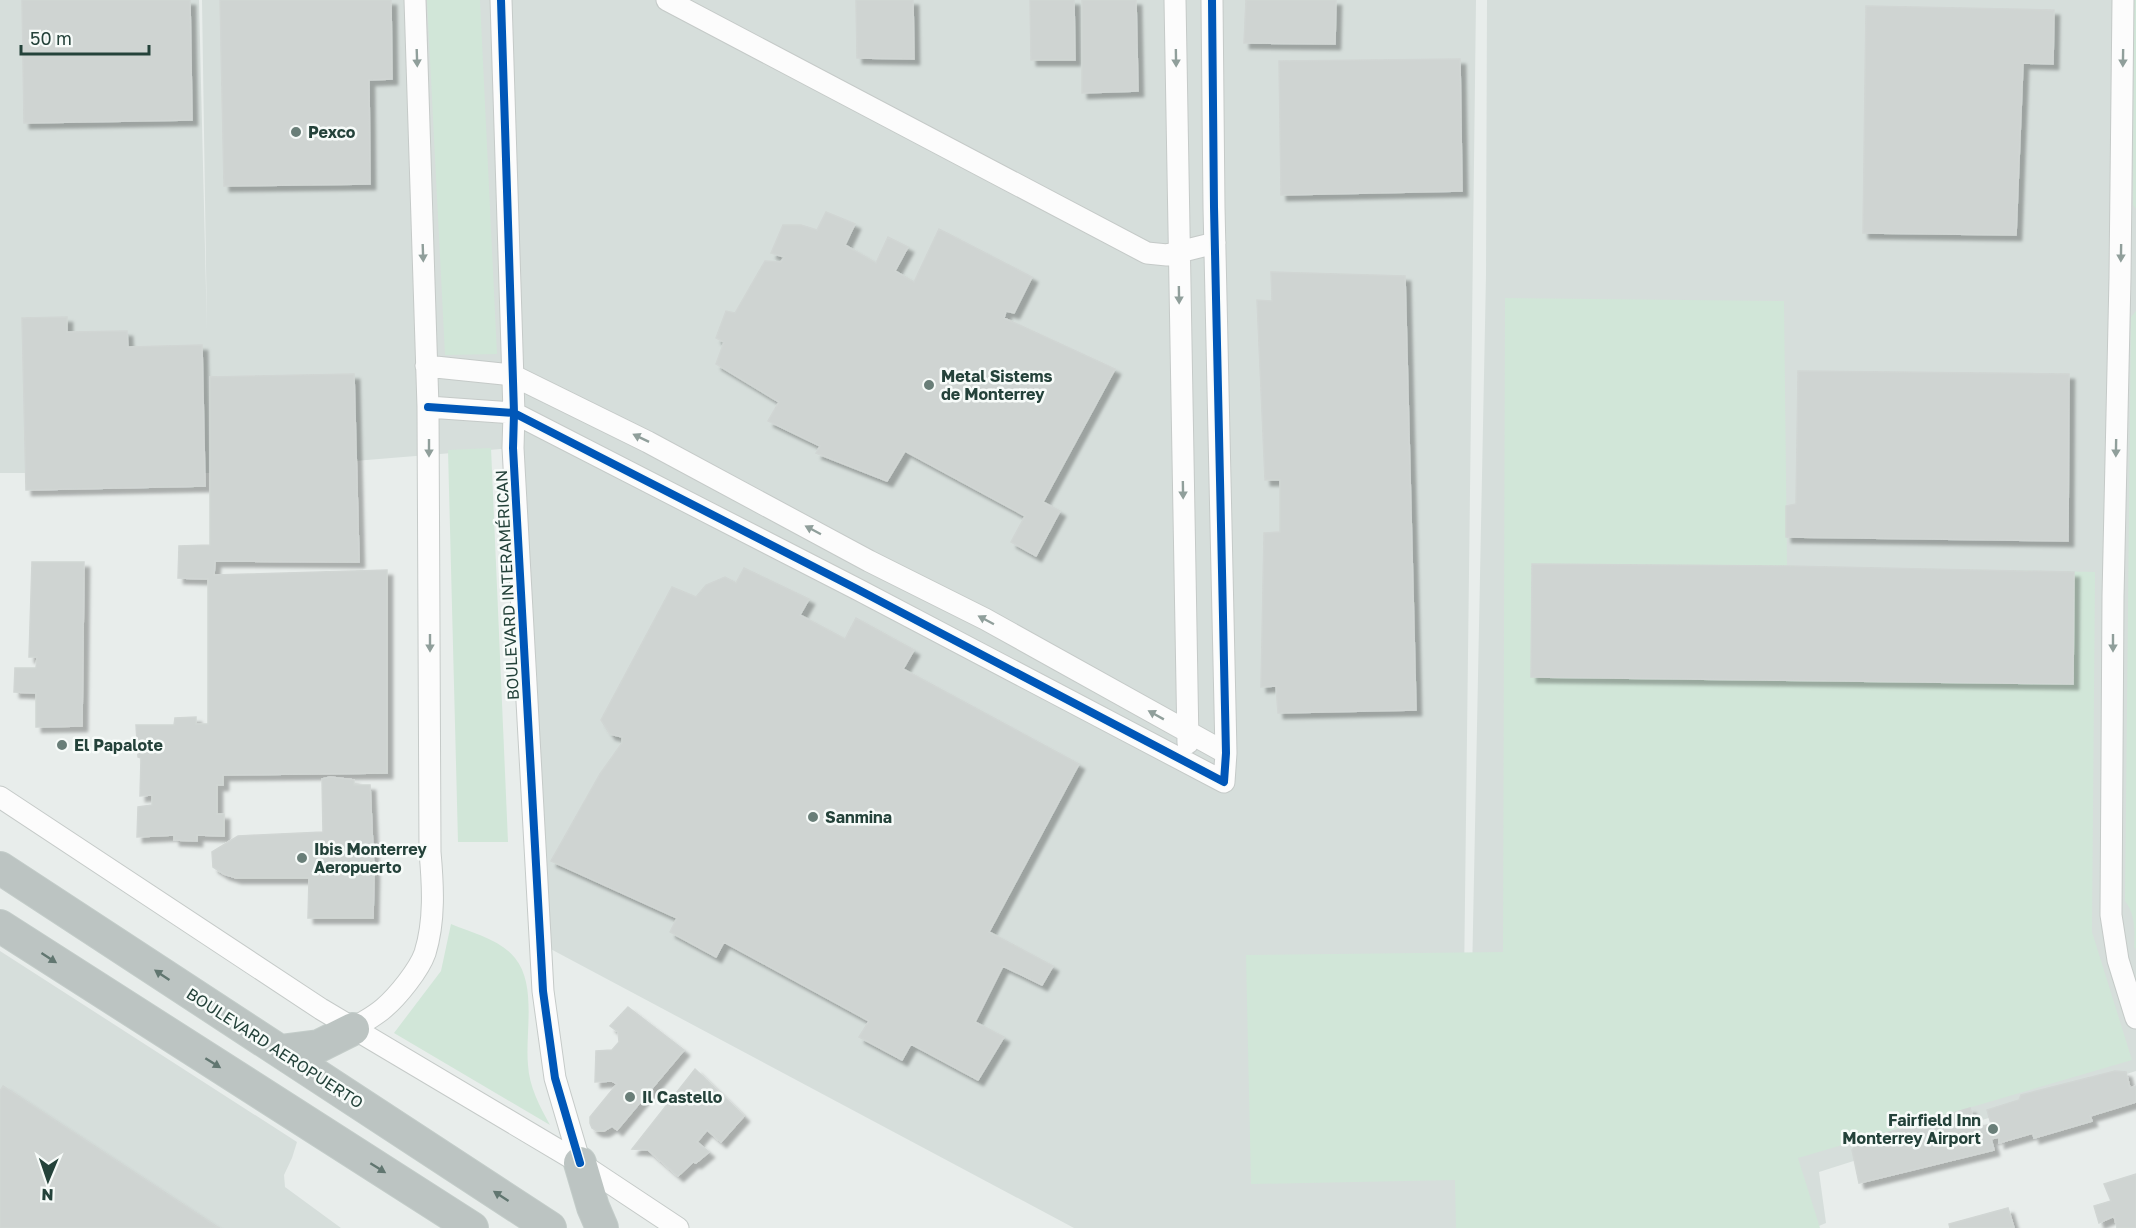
<svg xmlns="http://www.w3.org/2000/svg" width="2136" height="1228" viewBox="0 0 2136 1228" font-family="'Golos Text',sans-serif">
  <style>
    .built { fill: #d6dedb }
    .green { fill: #d1e6d8 }
    .building { fill: #cfd4d2; stroke: #d1d6d4; stroke-width: 1.5; filter: url(#shadow) }
    .lines { fill: none; stroke-linecap: round; stroke-linejoin: round }
    .minor-casing { stroke: #c5cac8; stroke-width: 23 }
    .highway-casing { stroke: #c3ccc9; stroke-width: 34 }
    .minor { stroke: #fcfcfc; stroke-width: 21 }
    .highway { stroke: #bcc4c2; stroke-width: 32 }
    .cycleway-casing { stroke: #f7fbf9; stroke-width: 11 }
    .cycleway { stroke: #0057b8; stroke-width: 8 }
    .oneway { fill: #909f9b }
    .oneway2 { fill: #617670 }
    .poi-dot { fill: #697e78; stroke: #f7fbf9; stroke-width: 2 }
    .labels { text-anchor: middle; stroke-width: 5; stroke-linejoin: round; paint-order: stroke }
    .poi-label { font-size: 16px; font-weight: bold; fill: #24423a; stroke: #f7fbf9; text-anchor: start }
    .street-label { font-size: 16px; fill: #24423a; stroke: #f7fbf9 }
  </style>
  <defs>
    <filter id="shadow"><feDropShadow dx="5.5" dy="5.5" stdDeviation="1.5" flood-color="#0004"/></filter>
  </defs>
  <rect width="100%" height="100%" fill="#e8edeb"/>
  <path class="built" d="M0,0H199L207,331L202,0H1476L1461,1228H1074L530,938L513,448L210,473H0Z
    M1487,0H2136V1071L1819,1172L1826,1223L1814,1228H1467L1486,275Z
    M0,951L297,1142L292,1158L284,1175L285,1187L341,1228H0Z"/>
  <path class="green" d="M427,0H480L497,354L445,355Z
    M2134,0H2136V209L2133,205Z
    M1505,298L1784,301L1787,566L2095,572L2092,932L2132,1060L1798,1158L1820,1228H1456L1455,1180L1251,1184L1246,955L1503,952Z
    M2136,311V950L2134,947C2135,930 2135,914 2125,901L2131,317Z
    M491,448L508,842H458L448,450Z
    M451,924C472,933 500,939 515,958C537,985 525,1033 528,1065C529,1086 540,1107 550,1125L394,1033L441,971Z"/>
  <path class="building" d="M22,0H190L192,120L24,123Z
    M220,0H391L392,79L369,80L370,184L224,186Z
    M856,0H913L914,59L857,58Z
    M1030,0H1074L1075,60H1031Z
    M1082,0H1136L1138,91L1082,93Z
    M1246,0H1336L1335,44L1244,43Z
    M1866,6L2054,10L2053,64L2023,63L2016,235L1863,233Z
    M1460,59L1462,191L1281,195L1279,61Z
    M826,212L855,224L845,245L876,263L888,237L908,247L895,271L914,282L939,229L1032,277L1014,313L1006,311L1004,318L1115,369L1043,502L1060,511L1036,556L1011,542L1025,516L905,451L887,481L816,453L820,446L768,421L779,402L716,364L724,342L716,338L726,311L735,313L765,261L781,262L784,257L771,253L783,225H801L817,230Z
    M1271,272L1405,276L1416,710L1278,713L1276,686L1261,687L1264,533L1280,532V480H1265L1257,300L1272,301Z
    M67,317V332L127,331L128,347L202,345L205,486L26,490L22,318Z
    M1798,371L2069,374L2068,541L1786,537V506L1796,504Z
    M354,374L359,562L215,561L214,575L387,570V773L223,775V785H217V814H224V836L197,835V841L174,840V835L137,837L138,807L152,805V795L140,796L141,758L138,757L136,725H174L175,718L196,717V724H208V579L178,578L179,546L210,545V377Z
    M32,562H84L82,726L36,727V693L14,692L15,668H36L37,657H29Z
    M1532,564L1787,566L2074,572L2073,684L1531,677Z
    M744,568L809,599L800,615L845,639L856,618L914,650L903,669L1079,764L989,932L1053,966L1042,985L1003,966L975,1022L1004,1037L978,1080L911,1044L902,1060L859,1037L869,1021L724,942L716,957L670,932L677,918L551,861L600,774L622,743V737L610,734L601,720L672,587L696,597L706,585L725,577L736,583Z
    M330,777L354,780V785H370L374,873L373,918H308L309,878H236L224,874L213,867L212,852L238,836L323,832L322,779Z
    M628,1007L684,1050L617,1130L612,1126L604,1131H597L592,1128L590,1123V1117L617,1084L612,1081L595,1082L596,1051L612,1050L619,1042L618,1032L610,1026Z
    M695,1069L744,1116L721,1142L707,1130L697,1142L709,1152L696,1163L693,1162L678,1176L648,1150L632,1149Z
    M2115,1071L2126,1072L2130,1088L2136,1086V1102L2090,1116L2092,1121L2034,1138L2033,1133L1999,1143V1137L1991,1139L1994,1150L1859,1183L1852,1150L1860,1141L1970,1108L1975,1123L1981,1121L1983,1126L1991,1124L1987,1110L2019,1100L2021,1095Z
    M3,1086L219,1228H0V1091Z
    M2136,1174V1228H2117L2114,1216L2099,1223L2094,1206L2111,1201L2104,1184Z
    M2008,1208L2014,1228H1950L1949,1224Z"/>
  <g class="lines">
    <g class="minor-casing">
      <path id="minor" d="M501,0L514,413L513,448L543,991L555,1078L580,1163
        M667,0L1147,253L1167,255L1215,243
        M1175,0L1188,743
        M2123,0L2120,277L2113,597L2111,915L2118,960L2136,1018
        M426,366L512,375L648,442L869,561L985,619L1226,753
        M428,407L514,413L857,589L1224,782L1226,753L1214,207L1212,0
        M0,797L321,1009L580,1163L678,1228
        M353,1029C363,1022 375,1016 384,1008C398,996 419,970 425,953C435,921 433,885 430,852L428,407L415,0"/>
    </g>
    <g class="highway-casing">
      <path id="highway" d="M0,868L550,1228
        M0,926L472,1228
        M280,1051L319,1046L353,1029
        M580,1163L593,1207L602,1228"/>
    </g>
    <use href="#minor" class="minor"/>
    <use href="#highway" class="highway"/>
    <g class="cycleway-casing">
      <path id="cycleway" d="M501,0L514,413L513,448L543,991L555,1078L580,1163
        M428,407L514,413L857,589L1224,782L1226,753L1214,207L1212,0"/>
    </g>
    <use href="#cycleway" class="cycleway"/>
  </g>
  <defs><path id="oneway-solid" d="M-6-.8H1V-3.2L6.5 0L1 3.2V.8H-6Z" transform="scale(1.5)"/></defs>
  <g class="oneway">
    <use href="#oneway-solid" transform="translate(417 58) rotate(88)"/>
    <use href="#oneway-solid" transform="translate(1176 58) rotate(89)"/>
    <use href="#oneway-solid" transform="translate(2123 58) rotate(91)"/>
    <use href="#oneway-solid" transform="translate(423 253) rotate(88)"/>
    <use href="#oneway-solid" transform="translate(2121 253) rotate(91)"/>
    <use href="#oneway-solid" transform="translate(1179 295) rotate(89)"/>
    <use href="#oneway-solid" transform="translate(641 438) rotate(-154)"/>
    <use href="#oneway-solid" transform="translate(429 448) rotate(90)"/>
    <use href="#oneway-solid" transform="translate(2116 448) rotate(91)"/>
    <use href="#oneway-solid" transform="translate(1183 490) rotate(89)"/>
    <use href="#oneway-solid" transform="translate(813 530) rotate(-152)"/>
    <use href="#oneway-solid" transform="translate(986 620) rotate(-152)"/>
    <use href="#oneway-solid" transform="translate(430 643) rotate(90)"/>
    <use href="#oneway-solid" transform="translate(2113 643) rotate(90)"/>
    <use href="#oneway-solid" transform="translate(1156 715) rotate(-151)"/>
  </g>
  <g class="oneway2">
    <use href="#oneway-solid" transform="translate(49 958) rotate(33)"/>
    <use href="#oneway-solid" transform="translate(162 975) rotate(-146)"/>
    <use href="#oneway-solid" transform="translate(213 1063) rotate(32)"/>
    <use href="#oneway-solid" transform="translate(378 1168) rotate(32)"/>
    <use href="#oneway-solid" transform="translate(501 1196) rotate(-147)"/>
  </g>
  <g class="poi-dot">
    <circle cx="296" cy="132" r="6"/>
    <circle cx="929" cy="385" r="6"/>
    <circle cx="62" cy="745" r="6"/>
    <circle cx="813" cy="817" r="6"/>
    <circle cx="302" cy="858" r="6"/>
    <circle cx="630" cy="1097" r="6"/>
    <circle cx="1993" cy="1129" r="6"/>
  </g>
  <g class="labels">
    <g class="poi-label">
      <text x="308" y="138">Pexco</text>
      <text x="941" y="382">Metal Sistems<tspan x="941" dy="18">de Monterrey</tspan></text>
      <text x="74" y="751">El Papalote</text>
      <text x="825" y="823">Sanmina</text>
      <text x="314" y="855">Ibis Monterrey<tspan x="314" dy="18">Aeropuerto</tspan></text>
      <text x="642" y="1103">Il Castello</text>
      <text x="1981" y="1126" text-anchor="end">Fairfield Inn<tspan x="1981" dy="18">Monterrey Airport</tspan></text>
    </g>
    <g class="street-label">
      <text transform="translate(507 585) rotate(-93)" y="6">BOULEVARD INTERAMÉRICAN</text>
      <text transform="translate(275 1048) rotate(33)" y="6">BOULEVARD AEROPUERTO</text>
    </g>
  </g>
  <g transform="translate(48 1180) rotate(182)" stroke="#f7fbf9" stroke-width="4.5" paint-order="stroke">
  <path d="M0-4.5L10 22L0 15L-10 22Z" fill="#24423a"/>
  <text y="-9" font-size="16" font-weight="bold" text-anchor="middle" fill="#24423a">N</text>
  </g>
  <path d="M21 45v9h128v-9" fill="none" stroke="#24423a" stroke-width="3"/>
  <text x="30" y="45" font-size="18" fill="#24423a" stroke="#f7fbf9" stroke-width="4.5" paint-order="stroke">50 m</text>
</svg>
